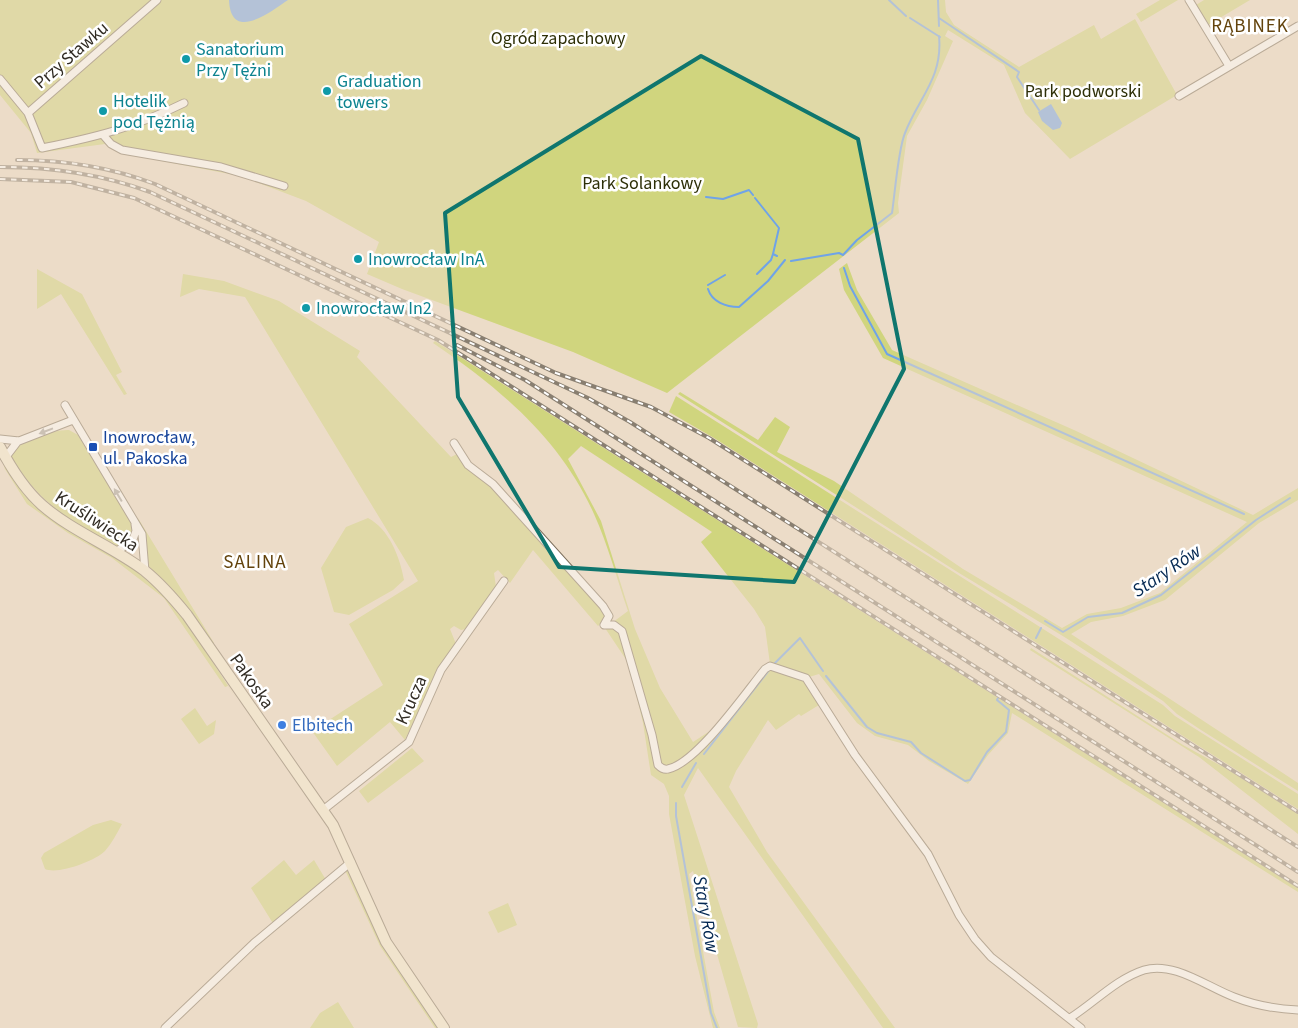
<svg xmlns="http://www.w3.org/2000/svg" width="1298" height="1028" viewBox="0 0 1298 1028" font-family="'Source Sans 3',sans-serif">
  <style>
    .green { fill: #d0d57e }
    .water { fill: #6fa3e8 }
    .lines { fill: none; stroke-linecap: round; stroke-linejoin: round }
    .stream { stroke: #6fa3e8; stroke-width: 2 }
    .street-casing { stroke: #7c6f5c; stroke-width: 9 }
    .secondary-casing { stroke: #7c6f5c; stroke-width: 12 }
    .street { stroke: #fff; stroke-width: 7 }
    .secondary { stroke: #f6edd2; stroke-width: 10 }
    .rail-casing { stroke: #897f71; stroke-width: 4 }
    .rail { stroke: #fff; stroke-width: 2; stroke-dasharray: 5.5; stroke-linecap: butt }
    .oneway { fill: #a2a09c }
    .marked { fill: none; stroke: #0f766e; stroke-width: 4; stroke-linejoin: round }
    .culture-dot { fill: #0f9aa8; stroke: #fff; stroke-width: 2 }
    .transit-dot { fill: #1a4fb4; stroke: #fff; stroke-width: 2 }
    .shop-dot { fill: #3f7fe0; stroke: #fff; stroke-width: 2 }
    .labels { text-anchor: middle; stroke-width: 5; stroke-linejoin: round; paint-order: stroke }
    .park-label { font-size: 18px; fill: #2d2f07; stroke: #fff }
    .culture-label { font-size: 18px; fill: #0d838f; stroke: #fff; text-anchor: start }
    .street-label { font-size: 18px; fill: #302b23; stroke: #fff }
    .transit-label { font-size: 18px; fill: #164399; stroke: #fff; text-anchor: start }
    .shop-label { font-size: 18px; fill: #366cbe; stroke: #fff; text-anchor: start }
    .neighbourhood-label { font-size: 19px; letter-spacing: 1px; fill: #63430c; stroke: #fff }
    .water-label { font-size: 19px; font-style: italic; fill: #042852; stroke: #fff }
  </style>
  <rect width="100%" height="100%" fill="#ecdcc8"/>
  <path class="green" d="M0,0H945L946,12L954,25L1019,67L1094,25L1101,39L1135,19L1177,95L1070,159L1025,113L1004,65L948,30L945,36L953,41L927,100L907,136L898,203L899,213L667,393L573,352L402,289L367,274L379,242L306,201L240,176L141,157L105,144L37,153L31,133L0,95Z
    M1160,0H1178L1141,22L1136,14Z
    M1204,0H1250L1208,25L1196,5Z
    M847,263L857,290L892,350L1074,430L1253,515L1298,488V500L1259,523L1165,600L1123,616L1091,622L1071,634L1298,783V791L1201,730L1177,714L1163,701L1066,638L959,573L678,394L680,392L758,440L775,417L790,427L777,452L834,481L963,569L1062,628L1087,614L1121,608L1160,593L1247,522L883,358L844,290L839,269Z
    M37,269L82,294L122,372L116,375L127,394L124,395L61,294L37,309Z
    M183,274L224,281L279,301L360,351L357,357L451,457L457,454L489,483L602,607L606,619L598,626L533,550L510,583L498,570L494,573L496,587L466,629L461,630L454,626L450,629L456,644L439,668L405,740L390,722L337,766L312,731L383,685L349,624L418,581L245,297L199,289L180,297Z
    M435,341L1298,888V892L1012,713L1008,733L988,755L968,784L929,761L908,745L875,736L857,723L819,674L809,677L770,664L765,627L754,609L701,542L712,532L581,446L568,459L601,521L635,629L660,688L693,742L713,729L766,670L772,669L804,679L819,705L801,716L799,714L776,730L768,720L736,771L729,787L767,852L895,1028H883L698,768L684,795L758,1024L757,1028L738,1027L693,871L689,874L714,1012L720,1028H713L695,956L669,814V796L664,784L651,775L643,723L629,664L605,628L628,611C617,579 608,545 594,514C561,440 500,388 433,343Z
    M676,396L1163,705L1175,716L1298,794V809L714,438L669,412Z
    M69,430L78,435L133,525L130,542L120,547C111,546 101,538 92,533C54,510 35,495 11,457C13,442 55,429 69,430Z
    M0,454L28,498L47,516L132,568L151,582L180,612L238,701L228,686L225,687L164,598L112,558L68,533L27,504L5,469Z
    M138,518L214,643L211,644L149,566Z
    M368,518C389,529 400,557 404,580L393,590L349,615L334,612L321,568L346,527Z
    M1031,648L1183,745L1227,769L1298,814V834L1199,757L1030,650Z
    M195,708L207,726L216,720L214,734L199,744L181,719Z
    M412,748L424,761L368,803L359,791Z
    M111,820L122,824C117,833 112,843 105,851C95,861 58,875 45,869L41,858L44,853L93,825Z
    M284,860L296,875L314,860L326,880L274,925L251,888Z
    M349,869L383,944L438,1028H435L380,946L345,870Z
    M508,903L517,925L498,933L488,912Z
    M338,1002L354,1028H310L320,1013Z"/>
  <path class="water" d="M229,0H288C270,12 231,43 229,0Z
    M1051,104L1062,123L1060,128L1053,130L1042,121L1038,112Z"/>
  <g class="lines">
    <path class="stream" d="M889,0L906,16
      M938,0L939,26
      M910,18L940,37
      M939,18L1019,72L1017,77L1039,110
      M706,197L723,199L749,190L753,195
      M755,198L779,228L773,254L777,256
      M791,261L839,253L843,255L857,240L892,213C895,193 898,150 905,133C919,97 943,78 939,36
      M844,268L850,286L887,354L1244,514
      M757,274L771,260L773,254
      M708,285L725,275
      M708,289C712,302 726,307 739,307L768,281L785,260
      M1045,621L1063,632L1088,617L1122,613L1161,595L1256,520L1290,498
      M1036,638L1041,628
      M773,665L800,638L823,671
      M826,676L867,727L877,733L911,742L921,753L965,781L970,780L987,752L1006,732L1009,710L997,700L998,698
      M704,754L770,669
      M682,787L696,763
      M676,803V816L711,1013L717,1028"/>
    <g class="street-casing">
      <path id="street" d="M1189,0L1229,66
        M0,79L28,113L42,148C96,137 133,128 184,103
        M1179,96L1298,26
        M28,113L157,0
        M104,136L111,144L122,150L221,167L284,186
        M65,405L142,534L145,571
        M0,439L19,441L73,420
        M454,443L468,465L493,484L603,606L609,616L604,625H614L622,631L652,735L658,765C661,768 664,770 668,769C697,763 746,692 765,669L770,666L806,678L855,755L928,854L959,915L975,939L991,957L1081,1028
        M5,458L18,441
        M115,552L132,542L136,531L135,524
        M323,810L409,742L441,670L504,581
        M1070,1018C1094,1003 1116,979 1144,970C1174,961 1207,987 1234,997C1254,1005 1277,1009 1298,1010
        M165,1028L254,943L351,862"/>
    </g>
    <g class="secondary-casing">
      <path id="secondary" d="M0,447C11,468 24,489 42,505C73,532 112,546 145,571C161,584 174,599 187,615L333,825L386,942L444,1028"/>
    </g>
    <use href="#street" class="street"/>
    <use href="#secondary" class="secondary"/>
    <g class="rail-casing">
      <path id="rail" d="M17,160C66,160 110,167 155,184L556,373L651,407L709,438L1298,812
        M0,167C52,167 101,174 150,192L588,398L630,422L1298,847
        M0,179L71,182L134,198L438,340L1298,886
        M457,345L525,380L1298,872"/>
    </g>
    <use href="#rail" class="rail"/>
  </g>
  <defs><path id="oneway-solid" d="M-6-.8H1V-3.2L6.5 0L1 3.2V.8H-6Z" transform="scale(1.25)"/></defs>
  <g class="oneway">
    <use href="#oneway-solid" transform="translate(46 431) rotate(159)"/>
    <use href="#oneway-solid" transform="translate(118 495) rotate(-121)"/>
  </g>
  <path d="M0 0H1298V1028H0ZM701,56L858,139L904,369L794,582L559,567L458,397L445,213Z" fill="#ecdcc8" fill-opacity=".55" fill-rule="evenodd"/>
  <path class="marked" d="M701,56L858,139L904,369L794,582L559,567L458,397L445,213Z"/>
  <g class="culture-dot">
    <circle cx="186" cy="59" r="5"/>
    <circle cx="327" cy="91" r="5"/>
    <circle cx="103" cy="111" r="5"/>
    <circle cx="358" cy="259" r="5"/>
    <circle cx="306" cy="308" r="5"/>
  </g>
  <rect class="transit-dot" x="88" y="442" width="10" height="10" rx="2.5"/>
  <circle class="shop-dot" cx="282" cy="725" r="5"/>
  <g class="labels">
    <g class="park-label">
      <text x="558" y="44">Ogród zapachowy</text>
      <text x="1083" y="97">Park podworski</text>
      <text x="642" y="189">Park Solankowy</text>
    </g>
    <g class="culture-label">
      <text x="196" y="55">Sanatorium<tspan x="196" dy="21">Przy Tężni</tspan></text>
      <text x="337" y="87">Graduation<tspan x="337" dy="21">towers</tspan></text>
      <text x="113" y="107">Hotelik<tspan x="113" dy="21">pod Tężnią</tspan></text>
      <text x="368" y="265">Inowrocław InA</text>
      <text x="316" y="314">Inowrocław In2</text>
    </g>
    <g class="street-label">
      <text transform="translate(71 55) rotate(-41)" y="6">Przy Stawku</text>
      <text transform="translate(97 521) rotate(33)" y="6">Kruśliwiecka</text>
      <text transform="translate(252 681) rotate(55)" y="6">Pakoska</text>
      <text transform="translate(411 700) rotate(-66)" y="6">Krucza</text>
    </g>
    <g class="transit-label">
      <text x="103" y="443">Inowrocław,<tspan x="103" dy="21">ul. Pakoska</tspan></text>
    </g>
    <g class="shop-label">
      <text x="292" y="731">Elbitech</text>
    </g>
    <g class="neighbourhood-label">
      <text x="1250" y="32">RĄBINEK</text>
      <text x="255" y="568">SALINA</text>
    </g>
    <g class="water-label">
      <text transform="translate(1166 570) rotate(-34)" y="7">Stary Rów</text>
      <text transform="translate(707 914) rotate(80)" y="7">Stary Rów</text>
    </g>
  </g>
</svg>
